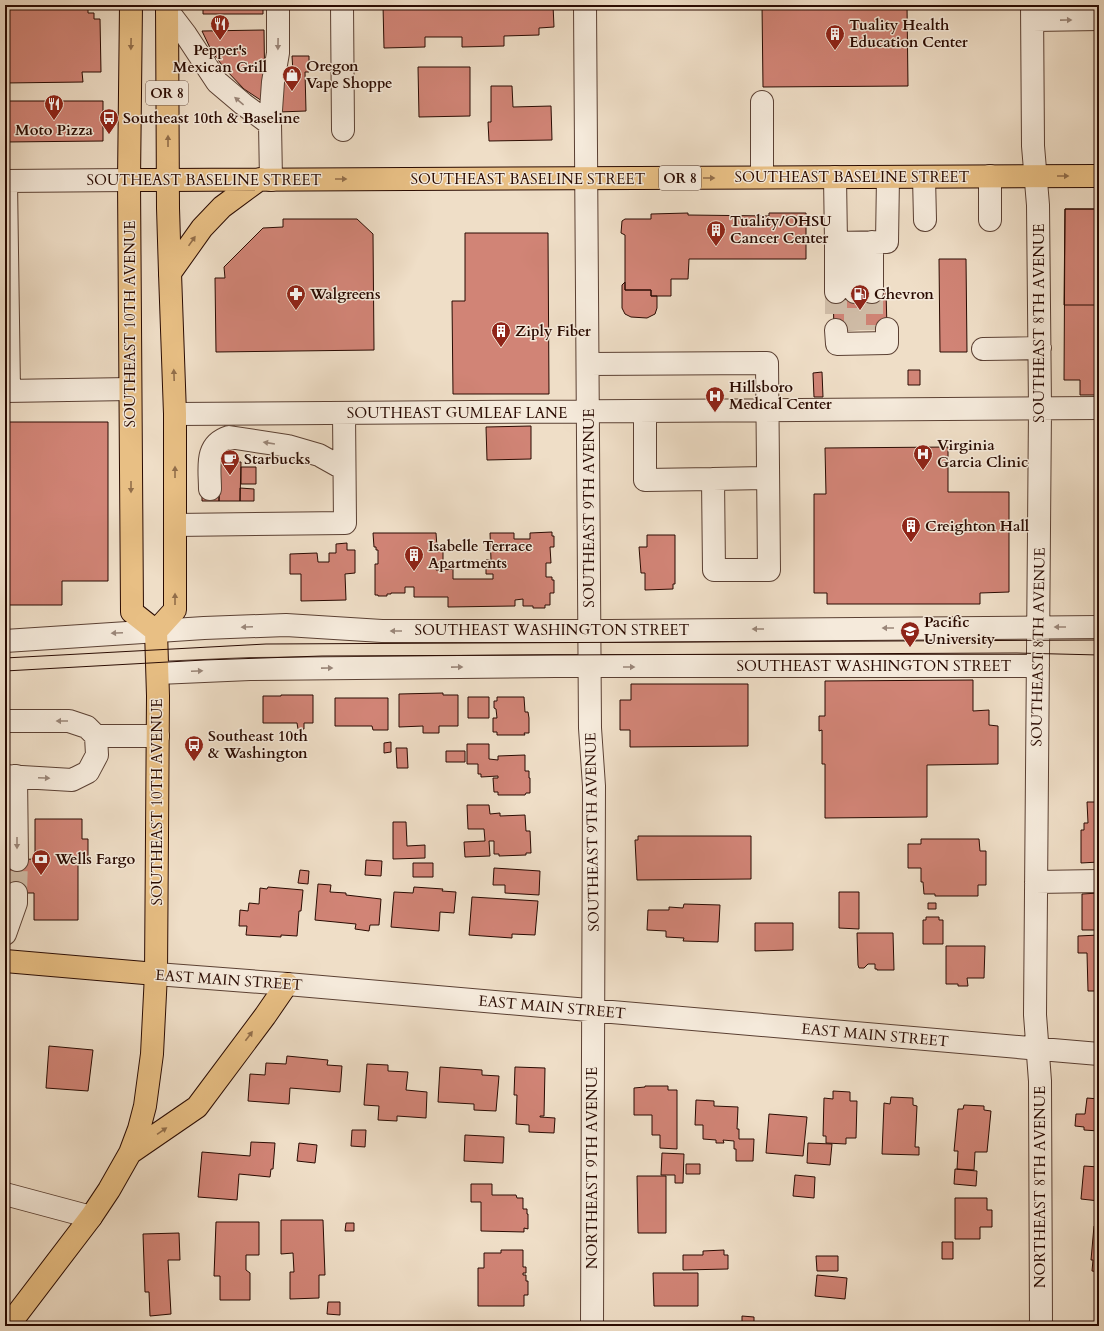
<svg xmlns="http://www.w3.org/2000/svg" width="1104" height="1331" viewBox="0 0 1104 1331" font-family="Cardo,serif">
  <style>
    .building { fill: #d18476; stroke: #2a0b02 }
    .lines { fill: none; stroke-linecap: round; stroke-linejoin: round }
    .minor-tunnel { stroke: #d1bea9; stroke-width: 22; stroke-dasharray: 22 11; stroke-linecap: butt }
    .minor-casing { stroke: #5b4033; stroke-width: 24 }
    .major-casing { stroke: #2a0b02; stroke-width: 24 }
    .highway-casing { stroke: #2a0b02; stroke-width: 24 }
    .minor { stroke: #f5eadb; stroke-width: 22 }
    .major { stroke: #e8bf84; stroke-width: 22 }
    .highway { stroke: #e8bf84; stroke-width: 22 }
    .tram { stroke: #2a0b02; stroke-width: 1 }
    .oneway { fill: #9a8679 }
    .oneway2 { fill: #926e4a }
    .labels { text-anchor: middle; stroke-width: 3; stroke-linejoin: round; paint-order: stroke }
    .shield { fill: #f5eadb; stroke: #674e43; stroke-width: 1 }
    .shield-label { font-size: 14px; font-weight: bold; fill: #2a0b02 }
    .poi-label { font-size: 15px; font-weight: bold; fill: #2a0b02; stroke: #f5eadb; text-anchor: start }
    .street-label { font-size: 15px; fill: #2a0b02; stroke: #f5eadb }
  </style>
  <rect width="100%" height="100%" fill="#efdec7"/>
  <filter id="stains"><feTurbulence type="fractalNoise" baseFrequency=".005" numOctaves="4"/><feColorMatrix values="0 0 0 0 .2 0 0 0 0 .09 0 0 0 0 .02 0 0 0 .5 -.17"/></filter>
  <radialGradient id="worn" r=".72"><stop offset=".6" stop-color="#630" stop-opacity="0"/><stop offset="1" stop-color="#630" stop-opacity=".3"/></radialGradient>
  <path class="building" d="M5,5H82V7H88V13H94V19H100L101,72H82L83,82L5,83Z
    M203,5H263V14H203Z
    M383,5H553L554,27L539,28V35L504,36V46L462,47V37H425V47L384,48Z
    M762,5H907L908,86L763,87Z
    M264,30L265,103L244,89L225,69L212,52L202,31Z
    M292,56H309V72H305L306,111L279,112L278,73L293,72Z
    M418,67H470V116L419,117Z
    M491,86H512L513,107L551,106L552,140L489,141L488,122H491Z
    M5,101H103V141L5,142Z
    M1065,209H1099V395H1080V380H1064Z
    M1065,209H1099V305H1064Z
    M688,213V215L769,216V213H806V259H689L688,279H671V296H651V290H625V235L621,233L622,221L625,219H651V214Z
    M283,219H357L373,234L374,350L216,352L215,278H225L224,267L263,228L283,227Z
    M465,233H548L549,394H453L452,301H465Z
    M939,259H966L967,352H940Z
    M625,282V290H651V296H657V308L655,314L647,318L631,317L625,314L622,308V285Z
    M886,291L887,329L834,330L833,292Z
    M908,370H920V385H908Z
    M822,372L823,397H814L813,373Z
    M5,422H108V581H62V605H5Z
    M531,426V459L487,460L486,427Z
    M948,447V492H1009V592L980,593V604H827V593H814V494H826L825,448Z
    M220,462H241L240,501H219Z
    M241,467H256V484H241Z
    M240,488L254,489V501H240Z
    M202,489H219V501H202Z
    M552,532V536H554V547H550L551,563H546V577H552V580H554V593H550V605H545V608H533V606H523V599L515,600V606L448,607V597H414V587H405V593H391V594H387V596H378V595H375V564H378V550H376V547H374L373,533H436L437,547H443V564H436V570L453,569V579H493V574H486V560H491L490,533H514V539H530V533Z
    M647,535H675V584H673V589L645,590V573H641L639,547H647Z
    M347,543V550H355V573L345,574L346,600L301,601V574H290V554L317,553L318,562H329V553H336V544Z
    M973,680V711L989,710V725L998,726V764L927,765V817L825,818V764H822V730L819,731V716H825V681Z
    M631,684H748V746L630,747V730H620V700H631Z
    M443,693V695H458V726H439V733H423V726L399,727V694Z
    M281,695H313V723H304V729H298L297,723H263V696H281Z
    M468,697H489V718H468Z
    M497,697H524L525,712H528L529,718V733H524L525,735H497V732H493V718H497L496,709L494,708V701H497Z
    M335,698H388V730H373L372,726H335Z
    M391,742V752L384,753V743Z
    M467,744H489V759L498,760V756L525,755V771H529V778H530V793H526L525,795H498V792H494L493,778H498V776L481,777V774H478V764H467Z
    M396,748H407L408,768H397Z
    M446,751H465V762H446Z
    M1087,802H1099V862L1081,863V830H1084V823H1088Z
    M467,805H489L490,814L500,813V816L525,815L526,831H530L531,853H526V855L499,856V854H494V841H489L490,856L465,857L464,842L485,841L484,829H468Z
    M35,819H82V839H88V858H78V920H34V893H5V860L35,859Z
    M393,822H406L407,846L425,845V858L393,859Z
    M638,836H751V879L637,880L635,840H638Z
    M921,839H979L980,851H986V885H978V896H935V894H924L923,882H921V868H908V844H921Z
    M366,860L382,861L381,876L365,875Z
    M413,863H433V877H413Z
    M494,868L540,871L539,895L505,893V885H493Z
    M300,870L309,871L308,884L298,883Z
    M318,884L331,885L330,892L346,893V895L381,899L379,925H370L369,931L355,929L356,924L315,920Z
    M268,887L303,890L301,911H299L297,936L281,935V937L246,935L247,926H239L240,910L248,911L249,903L259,904L260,888L267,889Z
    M414,887L443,889L442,891L456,892L454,913L440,912L439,931L391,927L394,892L413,893Z
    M839,892H859V929L839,928Z
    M1099,893V930H1082V894Z
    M472,897L538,901L535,935L512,934V938L469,935Z
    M928,903H936V909H928Z
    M684,904L720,905L718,942L683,941L684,938L666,937V931L647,930L648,910H669V907L683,908Z
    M926,917H939V920H943V944H923V920H926Z
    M755,923H793V950L755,951Z
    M857,933H893L894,970H877V969H875V964H868L864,968H859L858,965Z
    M1099,935V991H1088L1087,953H1078V936Z
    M946,946H985L984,978H967L968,986H958V984H946Z
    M49,1046L93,1050L88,1091L46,1088Z
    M287,1056L328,1060L327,1065L342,1066L340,1092L290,1088L289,1104L248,1101L250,1074L265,1075L266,1063L286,1064Z
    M367,1064L388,1065V1071L408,1072L406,1090L427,1092L426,1118L397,1116V1121L378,1120L379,1106L364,1105Z
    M440,1067L482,1070V1075L499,1076L496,1111L474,1110V1104L438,1102Z
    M515,1067L545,1068L544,1116H540V1117L555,1118L554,1133L529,1132V1125L516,1124L517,1095H514Z
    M645,1086H668V1090H677V1149L660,1148V1135H652V1115H634V1088L645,1087Z
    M833,1091L850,1092V1101H857L856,1138H846V1144L826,1143V1136H823L824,1098L833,1099Z
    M891,1097L913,1098V1105L917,1106L915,1147H919V1155L882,1154L884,1103L890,1104Z
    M1087,1098L1099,1099V1131L1084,1130V1127L1075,1126L1076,1114H1085Z
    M696,1100L714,1101V1106L738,1107L737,1129H739V1139H754L753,1161H736V1149H734V1141L723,1140L724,1143H716V1140L703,1139V1125H695Z
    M964,1105L984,1106V1110L991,1111L987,1152H975L974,1170L957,1169L958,1151H954L958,1109H963Z
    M769,1114L807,1117L803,1156L766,1153Z
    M352,1130H366L365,1147L351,1146Z
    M465,1135L504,1137L503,1163L464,1161Z
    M251,1142L275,1143L273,1169H271L270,1177L239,1174L237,1200L198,1197L202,1152L250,1156Z
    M299,1143L317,1145L315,1163L297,1161Z
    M808,1143L832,1144L830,1165L807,1163Z
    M662,1153L684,1154L683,1183H675V1175H661Z
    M686,1164H700V1174H686Z
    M1084,1166L1099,1167V1201L1081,1199Z
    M955,1169L977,1171L976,1186L954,1184Z
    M795,1175L815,1177L814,1198L793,1196Z
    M637,1176H666V1233H638Z
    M471,1184H492V1195H516L517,1198H523V1209H527V1214H528V1229L524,1228V1232L481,1231V1202H471Z
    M955,1198H987V1210H992V1227H980V1239H955Z
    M1097,1214L1099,1215V1272L1092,1271L1093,1260H1091L1094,1226L1096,1227Z
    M281,1220H323L325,1275H319V1298L290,1299V1272H294L293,1253L281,1254Z
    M216,1222H259V1255H246V1270L250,1273V1300H220V1276H214Z
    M346,1223H354V1231H345Z
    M179,1233L180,1260H168L171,1314L150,1316L149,1292H145L143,1234Z
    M942,1242H953V1259H942Z
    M501,1250H523V1267H526V1273H523V1275H526V1281H528V1295H524V1306H478V1268H484V1253H501Z
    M724,1250V1255H728V1269L683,1270V1255H703V1251Z
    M816,1256H838V1271H817Z
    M653,1273H698V1306H654Z
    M817,1275L847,1278L845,1299L815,1296Z
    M1098,1294H1099V1323H1096Z
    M328,1302H340V1315L327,1314Z
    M742,1316L754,1317V1326H742Z
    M534,1324V1326H491V1325Z"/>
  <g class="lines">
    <path class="minor-tunnel" d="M836,292V330
      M872,292V330
      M855,330V292
      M16,893L17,860"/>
    <g class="minor-casing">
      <path id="minor" d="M342,5L343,130
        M585,5L590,728L594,786L592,1326
        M1032,5L1033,146L1038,205L1040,408L1035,1015L1040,1081L1041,1326
        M167,10L186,35L217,82L243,104L270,124
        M1033,20L1099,19
        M762,102V177
        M835,177L836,243L887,242L888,177
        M924,177L925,220
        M271,180L270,124L273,82L278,53V5
        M5,181L129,180
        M6,181L9,391
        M990,220V176
        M872,242V292
        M836,243V292
        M855,243V292
        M836,330L837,344L887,343V329
        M983,349L1040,348
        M588,364L767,363L769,570H714L713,479L645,480V412
        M5,391L130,389
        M175,414L1099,408
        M713,479L768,478
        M210,489C210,468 204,445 229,437L288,446L319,455L344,469
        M175,525L345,523L344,413
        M5,641L204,628L286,625L382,631H609L1099,627
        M158,673L250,669L555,666H1038
        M5,721H69L87,727L96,736L97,755L88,772L72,780L5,776
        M96,736H158
        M16,776L17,860
        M1036,882L1099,881
        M5,934L16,903V893
        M156,974L287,984L1099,1054
        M5,1194L91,1217"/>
    </g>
    <g class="major-casing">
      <path id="major" d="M167,5L168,208L170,273
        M129,180H168
        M5,961L156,974"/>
    </g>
    <g class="highway-casing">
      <path id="highway" d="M131,5L129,180L132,612L156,631
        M168,180L1099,176
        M130,1153L197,1107L265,1016L287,984
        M8,1326L91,1217L109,1190L130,1153L139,1129L145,1106L152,1054L156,974L158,696L156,631L175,610V414L170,273L202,228L222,207L260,179"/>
    </g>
    <use href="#minor" class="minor"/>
    <use href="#major" class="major"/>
    <use href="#highway" class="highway"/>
    <path class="tram" d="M5,658L266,644L1099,640
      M5,671L204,660L322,656L1017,653L1099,655"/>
  </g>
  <defs><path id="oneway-solid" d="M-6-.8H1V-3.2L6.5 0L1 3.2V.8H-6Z"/></defs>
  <g class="oneway">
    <use href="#oneway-solid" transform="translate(1066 20) rotate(-1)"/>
    <use href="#oneway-solid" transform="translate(278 44) rotate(91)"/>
    <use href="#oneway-solid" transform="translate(239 101) rotate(-140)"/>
    <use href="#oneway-solid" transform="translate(269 443) rotate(-171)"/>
    <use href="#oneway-solid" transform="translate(247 627) rotate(178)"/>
    <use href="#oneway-solid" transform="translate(1060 627) rotate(-180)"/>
    <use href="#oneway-solid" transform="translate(888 628) rotate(180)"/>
    <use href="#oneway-solid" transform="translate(758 629) rotate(180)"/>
    <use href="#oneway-solid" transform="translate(396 631) rotate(180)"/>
    <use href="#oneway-solid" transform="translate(117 633) rotate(177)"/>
    <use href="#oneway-solid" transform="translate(457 667) rotate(-1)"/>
    <use href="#oneway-solid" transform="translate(629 667)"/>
    <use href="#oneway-solid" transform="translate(327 668) rotate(-1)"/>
    <use href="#oneway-solid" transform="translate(197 671) rotate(-2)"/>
    <use href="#oneway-solid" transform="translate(62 721) rotate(180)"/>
    <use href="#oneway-solid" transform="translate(44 778) rotate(3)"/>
    <use href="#oneway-solid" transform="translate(17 843) rotate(90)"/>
  </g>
  <g class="oneway2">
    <use href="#oneway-solid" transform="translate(131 44) rotate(91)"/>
    <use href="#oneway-solid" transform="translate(168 141) rotate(-90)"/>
    <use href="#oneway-solid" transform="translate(1063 176)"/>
    <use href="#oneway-solid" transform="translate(709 178)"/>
    <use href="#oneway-solid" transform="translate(341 179)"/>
    <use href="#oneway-solid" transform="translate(192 241) rotate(-55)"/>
    <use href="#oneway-solid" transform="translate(174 375) rotate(-92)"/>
    <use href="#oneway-solid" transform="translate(175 472) rotate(-90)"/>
    <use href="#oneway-solid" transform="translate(131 487) rotate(90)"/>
    <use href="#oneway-solid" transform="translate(175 599) rotate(-90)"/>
    <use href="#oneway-solid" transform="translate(249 1036) rotate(-53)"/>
    <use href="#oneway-solid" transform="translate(162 1131) rotate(-34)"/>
  </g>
  <defs>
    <g id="restaurant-pin" transform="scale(1)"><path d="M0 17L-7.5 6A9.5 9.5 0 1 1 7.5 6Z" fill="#8f2418" stroke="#f5eadb"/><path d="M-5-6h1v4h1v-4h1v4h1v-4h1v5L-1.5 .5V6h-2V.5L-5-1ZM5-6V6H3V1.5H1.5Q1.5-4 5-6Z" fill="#fff"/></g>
    <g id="building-pin" transform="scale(1)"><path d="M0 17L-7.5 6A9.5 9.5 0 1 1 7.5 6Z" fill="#8f2418" stroke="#f5eadb"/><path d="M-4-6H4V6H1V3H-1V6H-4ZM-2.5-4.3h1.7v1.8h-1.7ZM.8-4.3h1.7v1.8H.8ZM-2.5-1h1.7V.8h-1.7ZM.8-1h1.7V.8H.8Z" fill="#fff"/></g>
    <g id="shop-pin" transform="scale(1)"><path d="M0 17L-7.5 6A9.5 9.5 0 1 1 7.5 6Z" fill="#8f2418" stroke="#f5eadb"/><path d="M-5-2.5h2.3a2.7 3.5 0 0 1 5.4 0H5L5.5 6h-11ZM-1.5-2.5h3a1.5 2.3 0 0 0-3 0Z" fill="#fff"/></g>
    <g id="bus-pin" transform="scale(1)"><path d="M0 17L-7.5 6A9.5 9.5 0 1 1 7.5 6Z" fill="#8f2418" stroke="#f5eadb"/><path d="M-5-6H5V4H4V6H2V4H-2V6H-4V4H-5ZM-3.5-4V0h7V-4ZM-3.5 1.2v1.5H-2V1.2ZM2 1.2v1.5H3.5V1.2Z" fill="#fff"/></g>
    <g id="pharmacy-pin" transform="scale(1)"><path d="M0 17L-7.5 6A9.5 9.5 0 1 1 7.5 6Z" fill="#8f2418" stroke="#f5eadb"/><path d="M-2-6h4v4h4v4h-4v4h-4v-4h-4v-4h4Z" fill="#fff"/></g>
    <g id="fuel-pin" transform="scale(1)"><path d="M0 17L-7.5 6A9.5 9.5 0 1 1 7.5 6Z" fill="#8f2418" stroke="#f5eadb"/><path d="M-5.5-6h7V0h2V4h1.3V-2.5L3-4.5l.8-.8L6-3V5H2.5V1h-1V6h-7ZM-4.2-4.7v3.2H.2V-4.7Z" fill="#fff"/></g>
    <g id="hospital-pin" transform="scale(1)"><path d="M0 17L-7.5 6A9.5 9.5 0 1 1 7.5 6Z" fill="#8f2418" stroke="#f5eadb"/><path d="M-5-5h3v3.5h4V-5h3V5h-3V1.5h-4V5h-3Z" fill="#fff"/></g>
    <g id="cafe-pin" transform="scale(1)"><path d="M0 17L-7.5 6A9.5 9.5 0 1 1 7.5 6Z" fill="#8f2418" stroke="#f5eadb"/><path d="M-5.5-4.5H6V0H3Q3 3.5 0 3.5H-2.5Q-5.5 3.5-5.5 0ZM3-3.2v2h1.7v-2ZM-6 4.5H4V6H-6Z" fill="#fff"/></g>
    <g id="university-pin" transform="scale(1)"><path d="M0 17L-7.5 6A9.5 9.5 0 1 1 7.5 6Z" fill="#8f2418" stroke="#f5eadb"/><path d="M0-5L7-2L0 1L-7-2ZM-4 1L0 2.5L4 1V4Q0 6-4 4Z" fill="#fff"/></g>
    <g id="bank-pin" transform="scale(1)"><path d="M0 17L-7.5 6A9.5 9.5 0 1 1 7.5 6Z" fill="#8f2418" stroke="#f5eadb"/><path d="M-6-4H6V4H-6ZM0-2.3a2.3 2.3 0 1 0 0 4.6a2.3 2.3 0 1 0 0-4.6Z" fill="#fff"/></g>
  </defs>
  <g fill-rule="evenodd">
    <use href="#restaurant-pin" x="220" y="24"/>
    <use href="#building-pin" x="835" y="34"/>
    <use href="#shop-pin" x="292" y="75"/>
    <use href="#restaurant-pin" x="54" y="104"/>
    <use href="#bus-pin" x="109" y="118"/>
    <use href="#building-pin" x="716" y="230"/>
    <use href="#pharmacy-pin" x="296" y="294"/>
    <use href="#fuel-pin" x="860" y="294"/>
    <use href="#building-pin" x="501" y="331"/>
    <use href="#hospital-pin" x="715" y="396"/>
    <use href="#hospital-pin" x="923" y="454"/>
    <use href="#cafe-pin" x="230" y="459"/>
    <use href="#building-pin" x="911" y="526"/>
    <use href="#building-pin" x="414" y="555"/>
    <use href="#university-pin" x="910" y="631"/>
    <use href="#bus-pin" x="194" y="745"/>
    <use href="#bank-pin" x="41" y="859"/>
  </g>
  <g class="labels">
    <g class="shield">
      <rect x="146" y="81" width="42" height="24" rx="3"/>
      <rect x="659" y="166" width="42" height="24" rx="3"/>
    </g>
    <g class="shield-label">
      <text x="167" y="98">OR 8</text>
      <text x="680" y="183">OR 8</text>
    </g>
    <g class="poi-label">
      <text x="849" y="30">Tuality Health<tspan x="849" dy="17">Education Center</tspan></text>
      <text x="220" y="55" text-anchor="middle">Pepper's<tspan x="220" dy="17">Mexican Grill</tspan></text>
      <text x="306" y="71">Oregon<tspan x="306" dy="17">Vape Shoppe</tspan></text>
      <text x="123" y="123">Southeast 10th &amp; Baseline</text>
      <text x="54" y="135" text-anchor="middle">Moto Pizza</text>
      <text x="730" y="226">Tuality/OHSU<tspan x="730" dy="17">Cancer Center</tspan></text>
      <text x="310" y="299">Walgreens</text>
      <text x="874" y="299">Chevron</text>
      <text x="515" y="336">Ziply Fiber</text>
      <text x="729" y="392">Hillsboro<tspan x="729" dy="17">Medical Center</tspan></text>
      <text x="937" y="450">Virginia<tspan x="937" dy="17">Garcia Clinic</tspan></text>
      <text x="244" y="464">Starbucks</text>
      <text x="925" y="531">Creighton Hall</text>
      <text x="428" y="551">Isabelle Terrace<tspan x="428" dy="17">Apartments</tspan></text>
      <text x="924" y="627">Pacific<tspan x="924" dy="17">University</tspan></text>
      <text x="208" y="741">Southeast 10th<tspan x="208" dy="17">&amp; Washington</tspan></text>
      <text x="55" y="864">Wells Fargo</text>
    </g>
    <g class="street-label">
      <text x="852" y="182">SOUTHEAST BASELINE STREET</text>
      <text x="528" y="184">SOUTHEAST BASELINE STREET</text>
      <text x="204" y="185">SOUTHEAST BASELINE STREET</text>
      <text transform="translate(1039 323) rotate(-90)" y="5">SOUTHEAST 8TH AVENUE</text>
      <text transform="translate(130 324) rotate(-90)" y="5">SOUTHEAST 10TH AVENUE</text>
      <text x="457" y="418">SOUTHEAST GUMLEAF LANE</text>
      <text transform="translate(589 508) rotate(-90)" y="5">SOUTHEAST 9TH AVENUE</text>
      <text x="552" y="635">SOUTHEAST WASHINGTON STREET</text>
      <text transform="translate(1038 647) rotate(-89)" y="5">SOUTHEAST 8TH AVENUE</text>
      <text x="874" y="671">SOUTHEAST WASHINGTON STREET</text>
      <text transform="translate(157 802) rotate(-90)" y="5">SOUTHEAST 10TH AVENUE</text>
      <text transform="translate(592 832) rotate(-91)" y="5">SOUTHEAST 9TH AVENUE</text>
      <text transform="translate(229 980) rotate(4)" y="5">EAST MAIN STREET</text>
      <text transform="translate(552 1007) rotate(5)" y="5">EAST MAIN STREET</text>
      <text transform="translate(875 1035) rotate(5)" y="5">EAST MAIN STREET</text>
      <text transform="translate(592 1168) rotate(-90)" y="5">NORTHEAST 9TH AVENUE</text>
      <text transform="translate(1040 1187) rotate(-90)" y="5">NORTHEAST 8TH AVENUE</text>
    </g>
  </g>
  <rect width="1104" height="1331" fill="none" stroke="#efdec7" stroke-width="20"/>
  <rect x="6" y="6" width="1092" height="1319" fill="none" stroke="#2a0b02" stroke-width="2"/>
  <rect x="10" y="10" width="1084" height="1311" fill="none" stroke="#2a0b02"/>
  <rect width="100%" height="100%" filter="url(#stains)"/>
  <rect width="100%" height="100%" fill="url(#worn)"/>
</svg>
